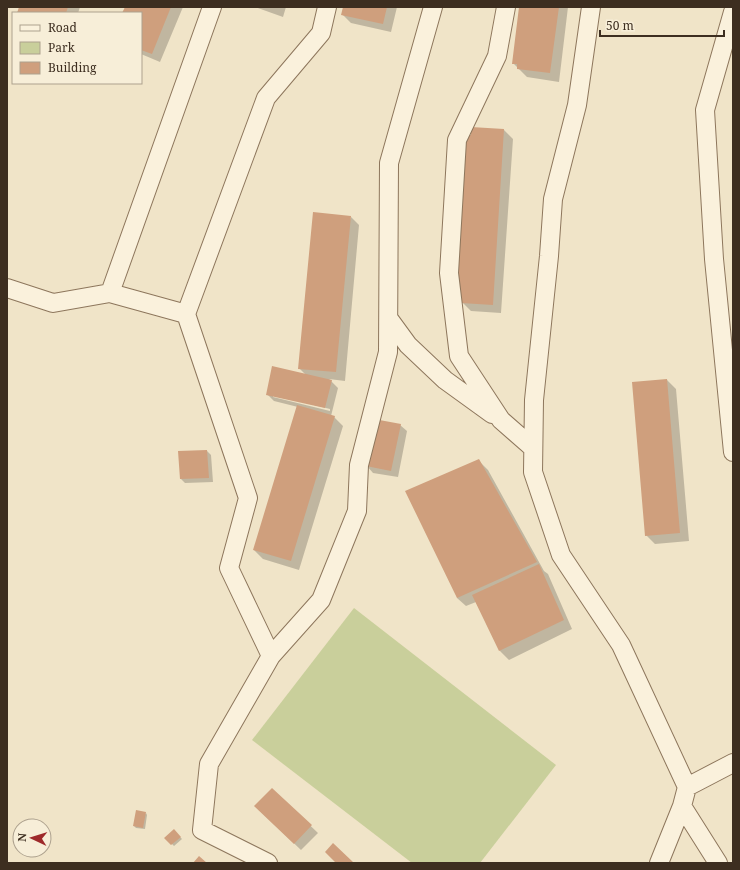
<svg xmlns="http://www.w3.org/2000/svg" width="740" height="870" viewBox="0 0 740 870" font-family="'Noto Serif',serif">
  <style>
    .green { fill: #c9cf9b }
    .shadow { fill: #0003; fill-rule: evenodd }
    .building { fill: #cf9f7d }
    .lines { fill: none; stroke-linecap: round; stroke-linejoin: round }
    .minor-casing { stroke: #8d765c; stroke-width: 20 }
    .minor { stroke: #faf1dc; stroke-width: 18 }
  </style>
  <rect width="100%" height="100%" fill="#f0e4c8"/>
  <path class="green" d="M354,608L556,765L480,863H412L252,740Z"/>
  <path class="shadow" d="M20,7H80L78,13H18Z
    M126,7H183L160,62L141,54V13H123Z
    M255,7H286L283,17Z
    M344,7H397L391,32L351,23L342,14Z
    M520,7H568L559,82L527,77L513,63Z
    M504,130L513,139L501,313L471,311L462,302L455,292L472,136Z
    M351,217L359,225L345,381L329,379L338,388L331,416L334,417L343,426L299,570L263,559L254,550L298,407L274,401L267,394L306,375L299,368ZM273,395L330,409V411L273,397Z
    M667,380L676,389L689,541L655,544L646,535Z
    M400,425L407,431L398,477L373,473L367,466Z
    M207,451L211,455L213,482L185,483L181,479Z
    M479,461L488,470L544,571L548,574L572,629L509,660L500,651L476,602L466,606L457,598Z
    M272,789L318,833L301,850L255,806Z
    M146,813L147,815L145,829L136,828L134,826Z
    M174,831L182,839L174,846L166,838Z"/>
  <path class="building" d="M19,7H68L66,13H17Z
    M125,7H171L152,54L141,50V13H122Z
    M343,7H387L383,24L341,15Z
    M519,7H559L550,73L517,69V64H512Z
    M471,127L504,129L493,305L461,303V293L454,292L464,134L471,135Z
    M313,212L351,216L336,372L298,369Z
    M272,366L332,380L325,408L266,395Z
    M667,379L680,533L645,536L632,382Z
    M297,405L335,416L291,561L253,550Z
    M374,419L401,424L391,471L366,466Z
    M207,450L209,478L180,479L178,451Z
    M479,459L537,562L457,598L405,491Z
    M539,564L564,620L499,651L472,595Z
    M272,788L312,825L294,844L254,806Z
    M136,810L146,812L143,828L133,826Z
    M174,829L181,837L171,845L164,838Z
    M333,843L353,862L352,863H336L325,852Z
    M199,856L207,863H193Z"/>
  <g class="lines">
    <g class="minor-casing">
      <path id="minor" d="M506,7L497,56L457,140L449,273L459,356L501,420L533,448
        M591,7L577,105L553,199L549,256L534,400L533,472L561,555L621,645L687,787L682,806L659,863
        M733,12L705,110L714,259L733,452
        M7,288L53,303L110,293L186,314
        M110,293L212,7
        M389,319L408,345L445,380L492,414
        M271,656L229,568L248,498L186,314L266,98L321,33L327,7
        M687,787L733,763
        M682,806L718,863
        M268,863L202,830L209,764L271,656L321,600L357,511L359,465L388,352L389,163L433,7"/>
    </g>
    <use href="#minor" class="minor"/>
  </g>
  <rect width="740" height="870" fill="none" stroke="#3d2e20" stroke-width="16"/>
  <rect x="12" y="12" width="130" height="72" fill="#f7eed8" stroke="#ada18e"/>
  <rect x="20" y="25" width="20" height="6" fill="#faf1dc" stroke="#ada18e"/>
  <text x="48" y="32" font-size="12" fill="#3d2e20">Road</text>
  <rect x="20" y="42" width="20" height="12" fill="#c9cf9b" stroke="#ada18e"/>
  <text x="48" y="52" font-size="12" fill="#3d2e20">Park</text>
  <rect x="20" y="62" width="20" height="12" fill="#cf9f7d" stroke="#ada18e"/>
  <text x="48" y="72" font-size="12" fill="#3d2e20">Building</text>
  <g transform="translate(32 838) rotate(274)"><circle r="19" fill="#f7eed8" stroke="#ada18e"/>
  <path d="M0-3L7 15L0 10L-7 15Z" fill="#9e2a2b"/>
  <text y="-6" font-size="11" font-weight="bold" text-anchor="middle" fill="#3d2e20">N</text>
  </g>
  <path d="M600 30v6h124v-6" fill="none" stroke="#3d2e20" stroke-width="2"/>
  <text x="606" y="30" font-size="12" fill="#3d2e20" stroke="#f7eed8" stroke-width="3" paint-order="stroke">50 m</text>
</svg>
